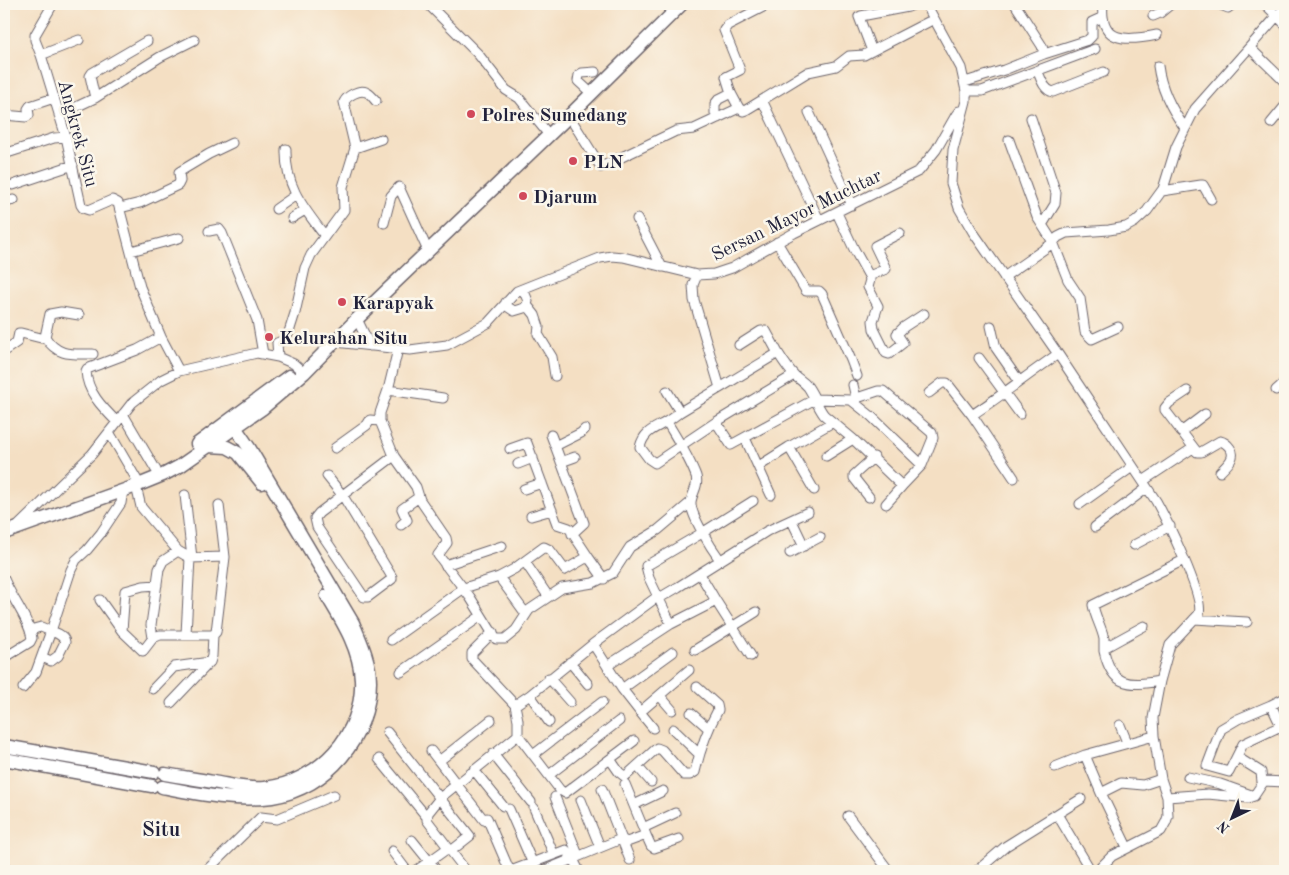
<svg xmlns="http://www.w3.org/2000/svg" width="1289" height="875" viewBox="0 0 1289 875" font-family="'Old Standard TT',serif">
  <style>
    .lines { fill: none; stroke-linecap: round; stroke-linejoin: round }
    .minor-casing { stroke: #6c646b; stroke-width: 11 }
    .highway-casing { stroke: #6c646b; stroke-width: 15 }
    .minor { stroke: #fff; stroke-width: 9 }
    .highway { stroke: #fff; stroke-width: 12 }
    .poi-dot { fill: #d1495b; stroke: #fbf7ec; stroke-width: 2 }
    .labels { text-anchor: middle; stroke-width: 5; stroke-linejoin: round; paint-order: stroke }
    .poi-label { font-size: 19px; font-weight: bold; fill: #22223b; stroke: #fbf7ec; text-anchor: start }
    .street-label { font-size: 19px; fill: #22223b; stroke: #fbf7ec }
    .quarter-label { font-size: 21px; font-weight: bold; fill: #22223b; stroke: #fbf7ec }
  </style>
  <rect width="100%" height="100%" fill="#fbf7ec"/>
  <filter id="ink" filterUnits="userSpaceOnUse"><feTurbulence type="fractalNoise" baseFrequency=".02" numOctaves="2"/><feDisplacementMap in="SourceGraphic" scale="10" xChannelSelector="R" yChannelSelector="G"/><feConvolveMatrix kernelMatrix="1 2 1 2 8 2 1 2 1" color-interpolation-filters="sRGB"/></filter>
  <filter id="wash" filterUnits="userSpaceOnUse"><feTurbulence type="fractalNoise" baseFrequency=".0096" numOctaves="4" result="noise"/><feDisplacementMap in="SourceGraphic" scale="20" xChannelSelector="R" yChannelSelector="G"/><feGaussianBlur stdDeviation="1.12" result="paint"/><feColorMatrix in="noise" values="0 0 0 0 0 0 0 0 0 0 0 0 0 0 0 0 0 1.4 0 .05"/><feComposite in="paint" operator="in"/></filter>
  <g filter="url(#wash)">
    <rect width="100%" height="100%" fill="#f4dfc3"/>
  </g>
  <g filter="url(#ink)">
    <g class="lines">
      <g class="minor-casing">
        <path id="minor" d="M53,4L35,35V40L41,55L66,137L81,205L83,208L89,210L112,200L118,203L140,287L161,337L179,371
          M428,4L478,54L506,90L519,98L549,135
          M926,4L961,68L966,91V101L953,150L951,183L959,208L973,232L1058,354L1156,501C1166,519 1205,597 1199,614L1170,645L1160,681L1153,718L1154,736L1161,779L1167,797L1168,816L1166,822L1161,831L1112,856L1097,871
          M1103,4C1099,44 1128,41 1157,35
          M1218,4L1228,8L1233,4
          M1265,4L1285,24
          M1153,16L1160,13L1171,4
          M1250,48L1285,82
          M872,51L859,17L861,16L908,7L915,4
          M1044,54L1088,40L1092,36V22L1103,17
          M41,55L79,40
          M1158,66C1161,89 1171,109 1185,128
          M1038,72C1041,79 1044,90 1053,92L1104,72
          M965,82L1004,70L1044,54L1042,46L1015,4
          M966,91H982L1095,49
          M591,93L578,81L579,75L582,73L595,72
          M731,93L739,108L743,111L746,110L808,72L836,66L849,56L864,55L934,19
          M95,98L90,76L92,73L147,41
          M762,100L819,220
          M809,112L852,205
          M4,115L26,117L29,115L28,109L30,106L54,98
          M59,115L95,98L160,57L194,40
          M569,116L601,167L676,131L694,129L739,108
          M718,118L715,113V104L719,99L731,93L726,77L740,70L724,30L728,25L763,7L767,4
          M1031,118L1056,193L1055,204L1042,225
          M1271,123L1285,106
          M1009,140L1037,217L1053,242L1068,280L1080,298L1085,332L1092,339L1118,327
          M355,148L381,139
          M286,149C285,187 303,207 325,236
          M4,154L54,138L66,137
          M13,185L73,165
          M1162,191L1201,185H1203L1211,199
          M4,202L14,200
          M120,208L140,203L178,185L180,181L179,172L209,154L232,143
          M276,209L296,195
          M837,213L854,249L869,276L870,280L868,287L878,306L873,321L874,329L886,353L889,354L903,343L897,334L904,327L924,314
          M292,218L305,210
          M637,219L662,267
          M384,223L391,196L399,187L428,251
          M209,231L219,229L222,233L257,320L263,354
          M777,242L806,291H819L822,294L851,360L857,376
          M131,251L179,238
          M697,275L693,285L694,300L720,388
          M869,276L886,269L875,246L900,233
          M1004,277L1050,245L1058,237L1066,233L1109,230L1126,227L1135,222L1147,211L1163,189L1176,147L1195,109L1285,7
          M523,289L528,301L527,305L535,315L539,327L538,334L552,357L555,376
          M506,302L508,307L514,311L524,308L527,305
          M357,319L370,346
          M991,326L996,348L1019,381
          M45,337C58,357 72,354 93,354
          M335,342L410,350L447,345L488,323L517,291L600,258L612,256L623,257L697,275L714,274L732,268L794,233L919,171L936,150L956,115L959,111L963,110
          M739,345L761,331H766L778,353
          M398,349L388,390L380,413V421L394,456L416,487L420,500L446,538L447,543L438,555L470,597L496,639H505L516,630L529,610L562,588L593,583L613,573L630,547L658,530L690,503
          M4,351L17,342L19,333H21L41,338L45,337L50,314L61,312L79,315
          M278,357L277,343L284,340L289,332L295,313L305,268L311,255L344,210L343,187L355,148L344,102C347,96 359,89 366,92C370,93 373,98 376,101
          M979,358L1020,414
          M853,385L856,398
          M388,390L443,398
          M1276,390L1285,382
          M667,391L680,412
          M1187,391L1169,403L1165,408V410L1197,452H1201L1220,441C1225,442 1227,444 1230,448C1237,457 1227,465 1220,472
          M929,393L942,383H947L972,415L1014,478
          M851,400L878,391H883L932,433L933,438L922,465L902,486L853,439L824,415C818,407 814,396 808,387C804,382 800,380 795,376C789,370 783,361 778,353L680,412C676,415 671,419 666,422C654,429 644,431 640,447L649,459L655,463L716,422L731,445L815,399L851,400L871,416L922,465
          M123,414L156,470
          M972,415C1001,396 1029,374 1058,354
          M117,422C102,407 87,392 86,371L87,369L137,350L161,337
          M667,422C677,439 689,457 696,476C699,486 692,493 691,502C690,515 712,549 720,560
          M716,422L794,375
          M109,432L137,480
          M1181,432L1205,414
          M551,435L584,523L572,534
          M745,438L771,495
          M555,446L581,433L585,429
          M789,447L814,490
          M335,448L367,425L370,420L380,421
          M510,449L527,443L557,524L569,528L589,558
          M826,456L853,439
          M561,462L575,457
          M518,464L533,458
          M759,466L789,447L833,422
          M327,476L343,496L392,577V579L368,597H364L317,527L315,518L319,513L394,456
          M1143,481L1193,448
          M136,486L141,507L178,551L190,558L225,557L216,632L213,635L212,656L210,662L171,703
          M524,489L542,483
          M185,495L192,558
          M869,497L854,478V475L874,457
          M886,504L902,486
          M1080,504L1132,467
          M219,505L225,557
          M531,516L552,510
          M792,521L804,546
          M19,525L92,454L132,403L161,380L179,371L257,353L278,357L294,364L304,373
          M401,525L407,520L402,509L419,497
          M1095,527L1147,488
          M1134,545L1170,526
          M790,553L820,537
          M525,562L548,596
          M445,565L502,546
          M499,577L526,614
          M4,579C12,599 28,617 32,638L30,642L4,658
          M100,600L122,631L143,651L153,638L160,635H213
          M716,601L751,656
          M1194,619L1247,622
          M671,624L649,578L646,566L702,533L753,501
          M30,630L41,627L51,631L71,570L76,560L87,550L101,533L121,503L123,490
          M122,631L125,591L143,586L157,585
          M493,632L472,653V659L515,705L530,695L593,644L622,689L640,712L689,670
          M186,634L190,558
          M153,638L151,625L159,569L163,561L178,551
          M391,640L464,588L499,577L514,569L544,547L550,550L565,570L584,559L589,558L604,579
          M593,644L657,597H661L678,587L767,531L808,512
          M1104,648L1144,626
          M695,650L756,612
          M570,662L588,684
          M607,666L671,624L716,601L700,574
          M401,672L481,616
          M549,678L570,702
          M1160,681C1129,686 1112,687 1104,651C1104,647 1104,643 1104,639C1102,628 1095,617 1093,605L1184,560
          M23,688L36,672L51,631C56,633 64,635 65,642L58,656L51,661L42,657
          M153,689L174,667L210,662
          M622,689L673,652
          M530,695L549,722
          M660,696L672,710
          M1285,698L1271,705L1285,734
          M515,705L518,720V735L560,790L565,793L610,759L619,772L624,776L628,774L657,748L662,750L684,775H690L695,772C700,750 707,730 718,710L717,705L697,687
          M1271,705L1238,719L1221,729L1207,766L1229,772L1243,744L1285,724
          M640,712L653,728
          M691,713L708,728
          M1120,725L1127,742
          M673,729L699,754
          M387,732L470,836L451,851
          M431,751L484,820
          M493,754L531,802
          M533,755L602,702
          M1085,755L1101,793L1121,783L1143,785L1161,779
          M1237,757L1261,772L1262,782
          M379,759L426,816
          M610,759L634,741
          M439,761L491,720
          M637,766L651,782
          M1055,767L1085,755L1154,736
          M474,770L503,806
          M549,775L619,721
          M602,789L630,860
          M1101,793L1127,847
          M1254,796L1264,781L1285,782
          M555,797L578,855
          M1167,797L1208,794L1248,798L1254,796L1220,784L1188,777
          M581,800L600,847
          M634,805L663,791
          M534,808L554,855
          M509,809L536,871
          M1057,814L1091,871
          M848,816L889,871
          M487,818L508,867L511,871L566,850L573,859L579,871
          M643,828L675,813
          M646,835L651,846L654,848L679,839
          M412,840L437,871
          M392,851L407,871
          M4,868L10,871
          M978,870L1006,846L1081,799
          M206,871L261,817L277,819L334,795
          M416,871L448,848
          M466,871L427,820L428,813L440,798L518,735
          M543,871L621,839L627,842L646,835L625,784"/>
      </g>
      <g class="highway-casing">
        <path id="highway" d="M197,444L289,376
          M209,446L227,447L238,453L262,483
          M4,533L136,486L163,475L180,466L263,408L304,373L357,319L569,116L682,4
          M4,746L154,772
          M4,759L152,786
          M165,774C181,777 197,779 213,782C231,785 247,790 265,788C319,782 364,734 361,679C360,649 342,621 327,596
          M162,787C198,794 236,802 272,797C328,788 370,737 370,681C370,661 361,642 353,623L250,449L230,420"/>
      </g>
      <use href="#minor" class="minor"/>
      <use href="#highway" class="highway"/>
    </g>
  </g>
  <g class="poi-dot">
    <circle cx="471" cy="114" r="5"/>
    <circle cx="573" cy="161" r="5"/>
    <circle cx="523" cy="196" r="5"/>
    <circle cx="342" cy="302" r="5"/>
    <circle cx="269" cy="337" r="5"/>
  </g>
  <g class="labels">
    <g class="poi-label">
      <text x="481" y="121">Polres Sumedang</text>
      <text x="583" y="168">PLN</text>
      <text x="533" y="203">Djarum</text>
      <text x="352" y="309">Karapyak</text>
      <text x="279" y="344">Kelurahan Situ</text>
    </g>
    <g class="street-label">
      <text transform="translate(79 133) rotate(75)" y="7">Angkrek Situ</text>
      <text transform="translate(796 214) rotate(-26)" y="7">Sersan Mayor Muchtar</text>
    </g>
    <g class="quarter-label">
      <text x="161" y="836">Situ</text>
    </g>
  </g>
  <rect width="1289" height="875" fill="none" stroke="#fbf7ec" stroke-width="20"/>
  <g transform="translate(1232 818) rotate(223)" stroke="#fbf7ec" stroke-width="4" paint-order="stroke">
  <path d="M0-4L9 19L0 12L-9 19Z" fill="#22223b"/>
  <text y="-8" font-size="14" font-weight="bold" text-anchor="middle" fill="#22223b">N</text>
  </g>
</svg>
